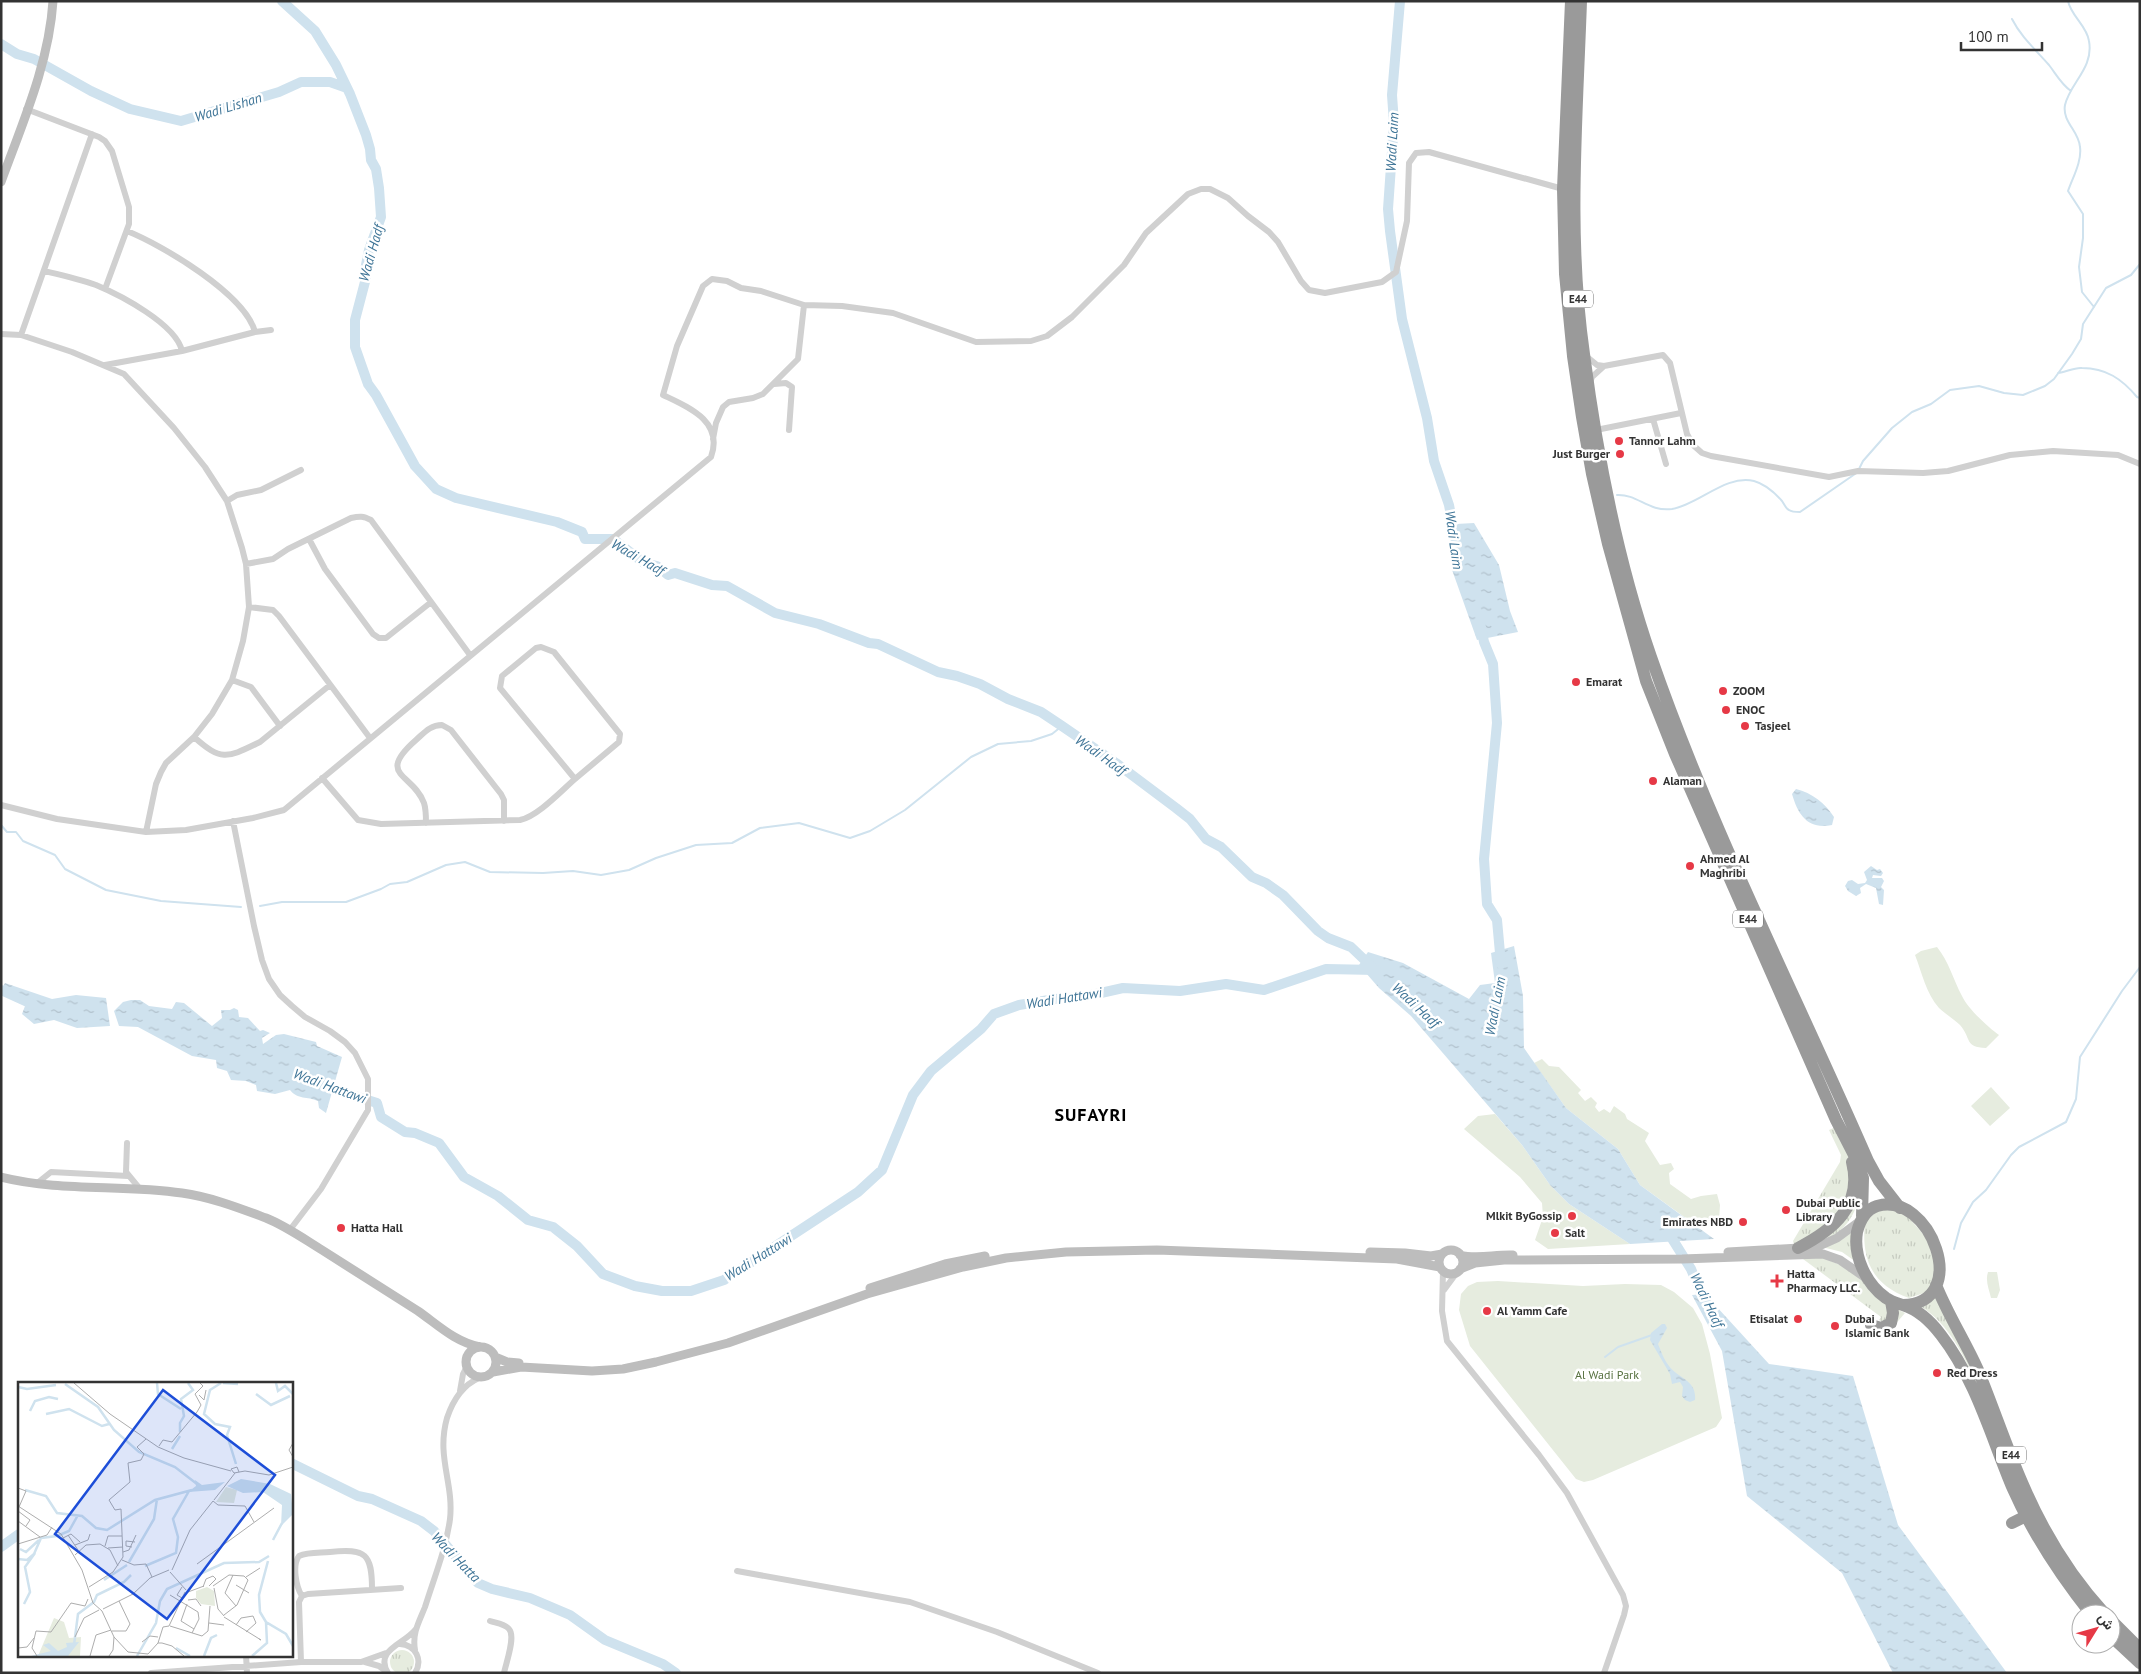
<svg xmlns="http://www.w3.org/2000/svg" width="2141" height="1674" viewBox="0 0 2141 1674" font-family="'PT Sans',Vazirmatn,sans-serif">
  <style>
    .grass { fill: url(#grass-tufts) }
    .green { fill: #e6ecdf }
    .water { fill: url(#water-ripples) }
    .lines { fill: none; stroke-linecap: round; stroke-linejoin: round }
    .stream { stroke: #cfe2ee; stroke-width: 2 }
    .river { stroke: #cfe2ee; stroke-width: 10 }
    .street { stroke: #d0d0d0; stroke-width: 6 }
    .secondary { stroke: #bdbdbd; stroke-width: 9 }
    .highway { stroke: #9a9a9a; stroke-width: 12 }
    .poi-dot { fill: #e63946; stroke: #fff; stroke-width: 2 }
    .labels { text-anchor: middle; stroke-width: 5; stroke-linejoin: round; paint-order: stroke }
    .shield { fill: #fff; stroke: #707070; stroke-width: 1 }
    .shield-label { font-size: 11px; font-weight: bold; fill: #333 }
    .poi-label { font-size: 12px; font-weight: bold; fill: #333; stroke: #fff; text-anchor: start }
    .park-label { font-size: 12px; fill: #56703f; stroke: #fff }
    .water-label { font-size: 14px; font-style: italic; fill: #3f7597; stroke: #fff }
    .district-label { font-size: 18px; font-weight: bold; letter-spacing: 1px; fill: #000; stroke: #fff }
    .inset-river { fill: none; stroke: #cfe2ee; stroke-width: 2.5 }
    .inset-road { fill: none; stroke: #adadad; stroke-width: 1 }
    .view { fill: #1d4ed8; fill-opacity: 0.15; stroke: #1d4ed8; stroke-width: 2.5 }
    .inset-edge { fill: none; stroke: #333; stroke-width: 2.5 }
  </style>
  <defs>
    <pattern id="grass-tufts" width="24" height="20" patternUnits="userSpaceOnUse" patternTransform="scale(1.25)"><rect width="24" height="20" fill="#e6ecdf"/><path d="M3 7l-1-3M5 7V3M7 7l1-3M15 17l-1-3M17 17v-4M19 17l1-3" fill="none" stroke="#c6cbc0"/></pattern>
    <pattern id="water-ripples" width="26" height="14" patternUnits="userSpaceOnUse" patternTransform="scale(1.25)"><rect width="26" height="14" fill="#cfe2ee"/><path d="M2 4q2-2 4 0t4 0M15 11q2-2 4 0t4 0" fill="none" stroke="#b2c2cd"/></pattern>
  </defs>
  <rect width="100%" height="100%" fill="#fff"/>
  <path class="grass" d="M1836,1127C1843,1139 1854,1155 1857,1169C1866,1203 1849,1236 1813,1244C1807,1245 1800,1245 1794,1245L1793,1241L1840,1162L1841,1155L1829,1130Z
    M1882,1207L1902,1210L1931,1243L1936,1274L1927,1292L1909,1298C1872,1285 1861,1259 1865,1222Z
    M1854,1228L1859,1264L1842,1252L1822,1247Z
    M1821,1257L1850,1269L1885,1303L1905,1313L1893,1327L1879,1320L1881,1317L1803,1259Z
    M1938,1294L1957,1333L1978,1387C1965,1358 1949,1323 1920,1306L1928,1303Z
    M390 1662a12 12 0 1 1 24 0a12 12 0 1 1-24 0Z"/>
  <path class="green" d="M1937,947C1949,962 1953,979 1962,996C1968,1009 1988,1027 1999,1035L1986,1048C1964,1047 1972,1039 1960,1025C1954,1019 1945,1014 1939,1008C1926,993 1922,973 1915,955L1921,951Z
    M1542,1059L1549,1066L1559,1067L1581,1090L1578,1093L1585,1101L1591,1097L1597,1103L1595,1107L1599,1112L1604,1109L1610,1113L1614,1106L1625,1114L1627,1119L1649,1133L1645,1141L1660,1165L1671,1163L1674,1169L1669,1173L1670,1184L1691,1199L1701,1196L1717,1194L1720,1205L1719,1220L1707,1224L1701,1219L1694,1224L1640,1185L1618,1149L1566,1108L1534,1063Z
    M1991,1087L2010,1108L1990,1126L1971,1106Z
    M1495,1114L1522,1145L1550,1185L1569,1204L1630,1244L1548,1249L1535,1240L1543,1217L1542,1203L1520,1177L1464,1129L1478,1116Z
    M1988,1272H1997L2000,1290L1997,1298H1991C1989,1289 1985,1281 1988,1272Z
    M1498,1281L1583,1286L1625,1284L1661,1285L1674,1292L1693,1308L1702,1324L1710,1354L1722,1418L1716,1427L1593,1480L1584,1482L1576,1479L1470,1346L1459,1310L1461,1294L1468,1286L1477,1282Z"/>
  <path class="water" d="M1474,523L1499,565L1510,611L1518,632L1477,640L1451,567L1456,524Z
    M1796,789C1812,793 1825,803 1834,817L1832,825C1808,830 1798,815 1792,794Z
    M1871,866L1877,870L1880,869L1883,873L1881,876L1873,875L1872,878H1882L1884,881L1881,887L1884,890L1883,905L1879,904L1876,888L1866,884L1860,888L1861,893L1856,896L1848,891L1845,886L1848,881L1852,880L1858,884L1865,883L1867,880L1864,872Z
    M1514,946L1523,996L1524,1048L1566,1108L1618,1149L1640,1185L1714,1239L1630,1244L1569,1204L1550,1185L1522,1145L1411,1016L1379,988L1359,965L1368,952L1403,963L1469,999L1480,985L1495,983L1491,953Z
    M5,983L52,999L76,995L106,998L110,1026L77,1028L54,1020L34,1024L22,1014L25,1006L21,997L11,995L1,990Z
    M131,1000H140L149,1006L172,1009L176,1002L184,1003L212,1026L222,1018L221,1010H230L234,1008L238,1010L239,1017L248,1018L260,1031L263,1030L270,1033L262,1038L263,1044L276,1035L284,1034L316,1042L317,1046L342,1057L326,1113L319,1108L318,1101C307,1096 298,1100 290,1090L275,1094L257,1091L256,1085L246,1081L231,1080L227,1071L217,1068L216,1060L192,1056L138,1027L119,1026L114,1011L123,1002Z
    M1705,1294L1769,1364L1853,1376L1898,1525L2007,1673H1893L1842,1573L1747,1496L1722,1351L1692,1295Z
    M1662,1324H1665L1667,1328L1658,1344C1661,1351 1664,1360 1669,1366C1679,1379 1697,1380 1695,1400L1690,1402L1685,1400L1682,1396L1683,1387L1680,1382L1672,1384L1670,1374L1650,1340L1651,1333Z"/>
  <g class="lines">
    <path class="stream" d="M2068,1C2071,16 2087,26 2089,41C2094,68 2070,83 2065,105C2062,122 2079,131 2080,147C2082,161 2073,177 2068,191L2083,214V238L2079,267L2082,292L2094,307
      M2012,19C2021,37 2036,50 2049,65C2056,74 2061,84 2071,91
      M2058,373C2066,372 2075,367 2082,368C2106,368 2122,379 2137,397L2140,398
      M1859,469L1863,461L1892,428L1912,412L1931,404L1950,390L1979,386L2004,393L2023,395L2045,386L2054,379L2072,354L2081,339L2083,324L2106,288L2131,275L2140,264
      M1617,495C1638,494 1648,512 1672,509C1698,505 1726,474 1754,481C1765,484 1775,493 1782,501C1784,504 1786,509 1789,510C1792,512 1797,512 1800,512L1855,474
      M1,825L7,832H16L23,841L55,855L65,869L106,890L161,901L241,907
      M260,906L282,902H346L381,889L390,884L407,882L446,865L465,862L490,872L543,873L573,871L601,875L629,870L656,858L696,845L732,843L760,828L799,823L850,838L870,831L905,810L971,757L998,744L1031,741L1052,734L1062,726
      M1954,1249L1961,1223L1973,1202L1986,1190L2011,1155L2019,1147L2066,1122L2076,1099L2080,1057L2122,991L2140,967
      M1605,1357L1618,1347L1652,1335"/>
    <path class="river" d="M282,1L315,31L336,65L350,94L366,135L370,149L371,160L376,169L379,188L381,217L369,250L365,270L366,278L355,320V347L368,384L376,395L415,466L436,489L456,498L557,522L582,532L585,539H613L644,563L657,566L668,575L675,573L712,585L727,586L775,613L819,624L869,643L878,644L938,672L957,676L980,684L1008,699L1041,712L1062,726L1116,763L1176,808L1190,819L1206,839L1221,847L1252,877L1266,883L1283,895L1318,931L1328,938L1351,947L1372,967
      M1400,1L1392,95L1394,123L1388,209L1390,231L1402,319L1427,418L1434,461L1449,505L1457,547
      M1,44L17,54L34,59L91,91L130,109L181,121L279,92L301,82H330L347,88
      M1481,627L1484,642L1493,664L1497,723L1484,859L1487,904L1497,920L1501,964
      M1,990L34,1005
      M320,1085L377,1103L381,1117L405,1132L415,1133L439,1143L464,1177L498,1196L528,1220L553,1227L577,1246L603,1274L635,1286L662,1291H691L724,1280L858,1192L882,1170L913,1095L931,1071L981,1029L994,1014L1019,1005L1055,999L1083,997L1123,988L1180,991L1226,984L1264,990L1326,969L1376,970
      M1668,1232L1691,1269L1707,1307
      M291,1463L358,1496L372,1499L421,1521L434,1531L478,1583L492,1589L530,1598L570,1615L605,1640L663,1664L676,1673
      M1,1547L19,1534"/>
    <path class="street" d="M26,109L99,137L105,141L112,151L129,207V224L105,289
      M127,231C162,245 245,294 255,332L271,330
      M44,271C61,275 79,279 96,285C120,295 176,324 182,351L255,332
      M1,334L21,335L72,352L124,374L174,428L205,467L227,501L242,548L246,564L249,607L243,641L232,680L212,714L194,737L166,763L161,772L156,784L146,832
      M21,335L92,134
      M1586,356L1597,365L1604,366
      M105,365L182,351
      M1590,383L1592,377L1604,366L1663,355L1670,363L1687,434L1693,445L1702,453L1711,456L1829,477L1858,471L1923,473L1948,471L2010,455L2053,451L2118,455L2140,464
      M774,384L786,383L792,387L789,430
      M1653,419L1666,464
      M1596,430L1681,413
      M713,439L716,423L723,407L729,402L753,398L763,394L798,359L804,305
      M227,501L237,495L261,490L301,470
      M309,539L325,569L373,634L379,638H386L430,603
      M246,564L273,559L288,549L351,518C360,516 363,516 371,520L470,655
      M249,607L273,610L279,616L370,738
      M541,647L554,652L620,734L619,742L575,779L500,688L502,676L536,648Z
      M232,680L251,687L280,726
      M194,737C222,762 227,758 260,742L330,685
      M322,778L358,820L381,824L520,820C538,816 561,791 575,779
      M1,805L57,819L146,832L186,830L253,818L284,810L711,457C724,421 688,407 663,395L677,346L703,286L712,279L727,281L741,288L761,291L804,305L842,306L893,313L976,342L1031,341L1047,336L1072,317L1124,265L1146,233L1188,194L1201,189H1210L1228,198L1248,216L1269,232L1278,242L1301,281L1309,290L1325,293L1382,282L1396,272L1407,221L1409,163L1416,153L1429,152L1563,189
      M233,821L254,926L262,960L269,979L280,995L292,1006L305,1017L330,1031L345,1042L355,1053L368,1079V1110L321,1189L289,1231
      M426,823C426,817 426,809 424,803C413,773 375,776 416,740C424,733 430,725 442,725L451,730L501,794L504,800V821
      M127,1143L126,1172L140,1189
      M36,1184L51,1172L128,1176
      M1443,1271L1442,1311L1447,1341L1539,1455L1567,1493L1623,1595L1626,1606L1624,1615L1604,1673
      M1444,1290L1458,1271
      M460,1391L463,1374L466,1368
      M737,1571L910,1602L997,1632L1098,1673
      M302,1596C296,1587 292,1565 299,1556C308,1552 320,1553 330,1552C366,1548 372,1554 372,1589
      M490,1621C496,1623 505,1624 509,1629C516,1636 506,1663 504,1673
      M400,1644C416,1645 423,1660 415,1673
      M415,1650C412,1633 419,1622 425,1607C434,1578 446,1549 450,1519C454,1483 436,1457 447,1418C453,1400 463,1385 479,1378
      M246,1655L247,1673
      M301,1662L299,1602L302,1596L308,1594L401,1588
      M365,1662L379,1666L387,1672
      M151,1673L301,1662H361L386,1653
      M388,1673C374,1650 404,1644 415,1630"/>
    <path class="secondary" d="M1,182C22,124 49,64 53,1
      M1,1177C61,1192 122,1184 182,1193C211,1197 239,1208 266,1218C286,1226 304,1239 322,1250C354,1270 386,1291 418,1311C438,1325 455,1342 480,1347
      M1439 1262a12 12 0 1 1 24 0a12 12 0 1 1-24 0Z
      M1370,1252L1405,1253L1431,1256L1442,1254
      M1728,1252L1817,1247L1837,1238L1860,1221
      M1460,1255C1477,1260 1495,1254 1513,1255
      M1460,1269L1475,1263L1504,1260L1682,1259L1823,1254L1840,1260L1866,1278
      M870,1288L945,1264L985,1256
      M466 1362a15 15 0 1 1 30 0a15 15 0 1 1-30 0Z
      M495,1357L507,1362L519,1363
      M493,1372L521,1367L592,1371L623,1369L656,1362L728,1343L867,1294L963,1267L1006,1258L1066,1252L1157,1250L1397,1259L1440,1267"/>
    <path class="highway" d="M1571,1L1563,189L1565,274L1573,356L1582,417L1592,474L1608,544L1646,681L1675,754L1836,1120L1854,1155L1863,1178L1862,1216
      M1581,1C1577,119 1567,236 1584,354C1597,454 1618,562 1651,657C1711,830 1795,993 1868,1161L1879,1181L1900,1208
      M1798,1248C1833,1230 1863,1206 1852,1162
      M1936,1285C1948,1315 1965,1341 1978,1370C1994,1409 2007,1449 2024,1487C2044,1533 2071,1577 2105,1614
      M1903,1305C1973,1303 1930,1190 1877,1206C1865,1210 1860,1220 1857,1232C1853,1256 1866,1284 1886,1298C1892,1302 1897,1303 1903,1305C1919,1310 1932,1323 1941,1335C1976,1380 1991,1437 2013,1489C2033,1534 2060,1575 2091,1614
      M1871,1325L1881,1328L1891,1323L1893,1313L1891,1301
      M2012,1523L2026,1516
      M2111,1620L2140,1649
      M2111,1636L2140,1663"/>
  </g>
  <g class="poi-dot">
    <circle cx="1619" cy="441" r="5"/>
    <circle cx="1620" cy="454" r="5"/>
    <circle cx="1576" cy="682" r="5"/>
    <circle cx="1723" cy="691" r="5"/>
    <circle cx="1726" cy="710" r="5"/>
    <circle cx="1745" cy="726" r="5"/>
    <circle cx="1653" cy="781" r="5"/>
    <circle cx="1690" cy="866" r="5"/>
    <circle cx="1786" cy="1210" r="5"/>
    <circle cx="1572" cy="1216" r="5"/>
    <circle cx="1743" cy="1222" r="5"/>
    <circle cx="341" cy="1228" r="5"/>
    <circle cx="1555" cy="1233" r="5"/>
    <path d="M1774.5 1273.5h5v5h5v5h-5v5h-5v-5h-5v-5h5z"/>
    <circle cx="1487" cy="1311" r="5"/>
    <circle cx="1798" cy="1319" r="5"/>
    <circle cx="1835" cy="1326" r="5"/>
    <circle cx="1937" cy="1373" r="5"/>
  </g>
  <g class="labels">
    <g class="shield">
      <rect x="1563" y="290.5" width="30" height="17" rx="4"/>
      <rect x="1733" y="910.5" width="30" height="17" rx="4"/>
      <rect x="1996" y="1446.5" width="30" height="17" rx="4"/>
    </g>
    <g class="shield-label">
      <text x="1578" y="303">E44</text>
      <text x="1748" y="923">E44</text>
      <text x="2011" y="1459">E44</text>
    </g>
    <g class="poi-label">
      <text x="1629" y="445">Tannor Lahm</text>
      <text x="1610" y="458" text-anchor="end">Just Burger</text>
      <text x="1586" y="686">Emarat</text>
      <text x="1733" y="695">ZOOM</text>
      <text x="1736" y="714">ENOC</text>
      <text x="1755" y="730">Tasjeel</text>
      <text x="1663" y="785">Alaman</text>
      <text x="1700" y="863">Ahmed Al<tspan x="1700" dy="14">Maghribi</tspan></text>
      <text x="1796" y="1207">Dubai Public<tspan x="1796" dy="14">Library</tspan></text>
      <text x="1562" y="1220" text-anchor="end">Mlkit ByGossip</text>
      <text x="1733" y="1226" text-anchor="end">Emirates NBD</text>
      <text x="351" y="1232">Hatta Hall</text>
      <text x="1565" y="1237">Salt</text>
      <text x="1787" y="1278">Hatta<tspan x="1787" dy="14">Pharmacy LLC.</tspan></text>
      <text x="1497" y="1315">Al Yamm Cafe</text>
      <text x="1788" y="1323" text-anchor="end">Etisalat</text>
      <text x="1845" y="1323">Dubai<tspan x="1845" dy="14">Islamic Bank</tspan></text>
      <text x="1947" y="1377">Red Dress</text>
    </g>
    <g class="park-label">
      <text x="1607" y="1379">Al Wadi Park</text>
    </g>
    <g class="water-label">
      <text transform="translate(228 107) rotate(-17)" y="5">Wadi Lishan</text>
      <text transform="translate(1392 142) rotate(-87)" y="5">Wadi Laim</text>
      <text transform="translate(371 253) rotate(-74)" y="5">Wadi Hadf</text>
      <text transform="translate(1454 540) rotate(82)" y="5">Wadi Laim</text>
      <text transform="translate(638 557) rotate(30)" y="5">Wadi Hadf</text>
      <text transform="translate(1101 755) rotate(35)" y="5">Wadi Hadf</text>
      <text transform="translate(1064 998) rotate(-9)" y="5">Wadi Hattawi</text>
      <text transform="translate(1416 1005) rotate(43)" y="5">Wadi Hadf</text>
      <text transform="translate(1495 1006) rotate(-79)" y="5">Wadi Laim</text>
      <text transform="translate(330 1086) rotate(20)" y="5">Wadi Hattawi</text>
      <text transform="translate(758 1257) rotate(-32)" y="5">Wadi Hattawi</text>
      <text transform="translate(1707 1300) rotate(64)" y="5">Wadi Hadf</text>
      <text transform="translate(456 1557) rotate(46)" y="5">Wadi Hatta</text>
    </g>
    <g class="district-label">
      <text x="1091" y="1121">SUFAYRI</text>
    </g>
  </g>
  <g transform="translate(18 1382)">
    <rect width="275" height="275" fill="#fff"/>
    <path d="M208,105L219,108L216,121L198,120ZM189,205L196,209L197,224L183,222L178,216V209ZM36,236L46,240L51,256L63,255L62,274H20Z" fill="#e6ecdf"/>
    <path d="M223,97L252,102L273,112L275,132L263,144L264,123L245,110L225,111L209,104ZM177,98L184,103L207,100L197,108L170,110L178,104ZM61,260L50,274H13L33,269L25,263L31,261L40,269L49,265L48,261Z" fill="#cfe2ee"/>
    <path class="inset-river" d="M139,1L140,12L163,27M203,1L192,8L186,32L197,42L212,45L209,53L218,82M205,1L220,2M258,1L260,9L267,4L275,12M47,2L80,25L96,48L121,70L157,85L179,102M0,5L9,7L38,3M238,12L253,23L272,14M12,29L17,19L31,15L40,17M28,32L51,27L84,44L91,42M162,50V41L166,34L163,17L175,8L170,1M154,67L162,54M7,108L28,114L39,131L64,134L78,146L89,148L137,118L174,108M255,158L264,141M2,167L8,170L21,158M0,177L9,178L16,172L23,156L39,154L51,149L60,133M250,179L241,213L242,230L248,240L268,252L275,264M111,180L136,137L139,117M127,184L158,171L160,155L155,137L171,109M86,198L109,183M6,222L12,210L7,185L17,171M56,263L60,232L76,220L79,213L106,200L113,193M158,266L172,274M119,274L138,241L142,219L149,207L206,181L241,180L251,174M186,274L193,256L199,253M234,274L249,261L248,240"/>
    <path class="inset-road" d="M56,1L92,32L140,65L166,76L213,89M181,13L186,18L188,8M275,61L271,68L275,75M141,64L145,58L154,60L179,30L183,23L177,12L185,4L182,1M221,90L219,85L213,87L216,91L227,89L251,93L275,85M0,106L8,109L1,125M196,118L217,91M195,119L200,123L227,124L236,140M0,124L43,152L64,188L75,221L84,229M0,129L12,138L8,144M0,139L22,155M50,153L60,168M45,156L53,152L62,160M0,162L29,153L34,145M57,163L70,158L72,152M87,164L90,154H104M114,165L108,164V159L117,160M90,166L105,165M105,170L111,168L118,153M57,173L68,163L82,162L92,168L100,184M104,178L116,183L128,182L134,195M179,182L256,126M154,188L172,148L195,119M152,190L168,208M215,193L207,211L218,224M228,195L242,186M218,203L231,211M195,204L211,193L226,194L230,198L219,223L206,233M71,205L95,190L105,175L103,127L97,128L91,118L112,100L110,81L123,78L126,72L119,65L128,57M185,205L188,197L195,194L198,197L191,204M196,206L200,227L206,234M170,210L186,204M152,213L180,230L181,237L174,251M164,216L159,213L164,205M170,218L178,217L183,224M169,222L163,239L176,247M85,227L115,212L132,196L151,188M84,229L96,255L110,270L130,272L140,261H144L154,264L166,274M206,235L243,258L241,257M191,241L206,243M218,243L223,236L235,234L238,241L228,250M152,244L184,254L190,249L192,224M18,249L33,250L53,221L67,224L70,217M18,249L14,266L19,274M94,249H108L112,242L101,219M57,255L66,236L81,228M124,260L132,254L140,255M140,261L145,245L151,244L167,210M0,266L9,265L16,256M72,274L78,253L93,248M91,274L95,268L96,255"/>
    <path class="view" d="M145,8L257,93L149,237L37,152Z"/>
    <rect width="275" height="275" class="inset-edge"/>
  </g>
  <rect width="2141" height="1674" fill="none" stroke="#333333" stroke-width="5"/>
  <g transform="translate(2096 1629) rotate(53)"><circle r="24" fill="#ffffff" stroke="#adadad"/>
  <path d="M0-4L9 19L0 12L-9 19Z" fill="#e63946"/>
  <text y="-8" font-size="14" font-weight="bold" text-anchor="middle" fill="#333333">ش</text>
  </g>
  <path d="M1961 42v8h81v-8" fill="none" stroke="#333333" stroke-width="2.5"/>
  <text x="1968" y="42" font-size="15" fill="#333333" stroke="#ffffff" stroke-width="4" paint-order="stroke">100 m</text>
</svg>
